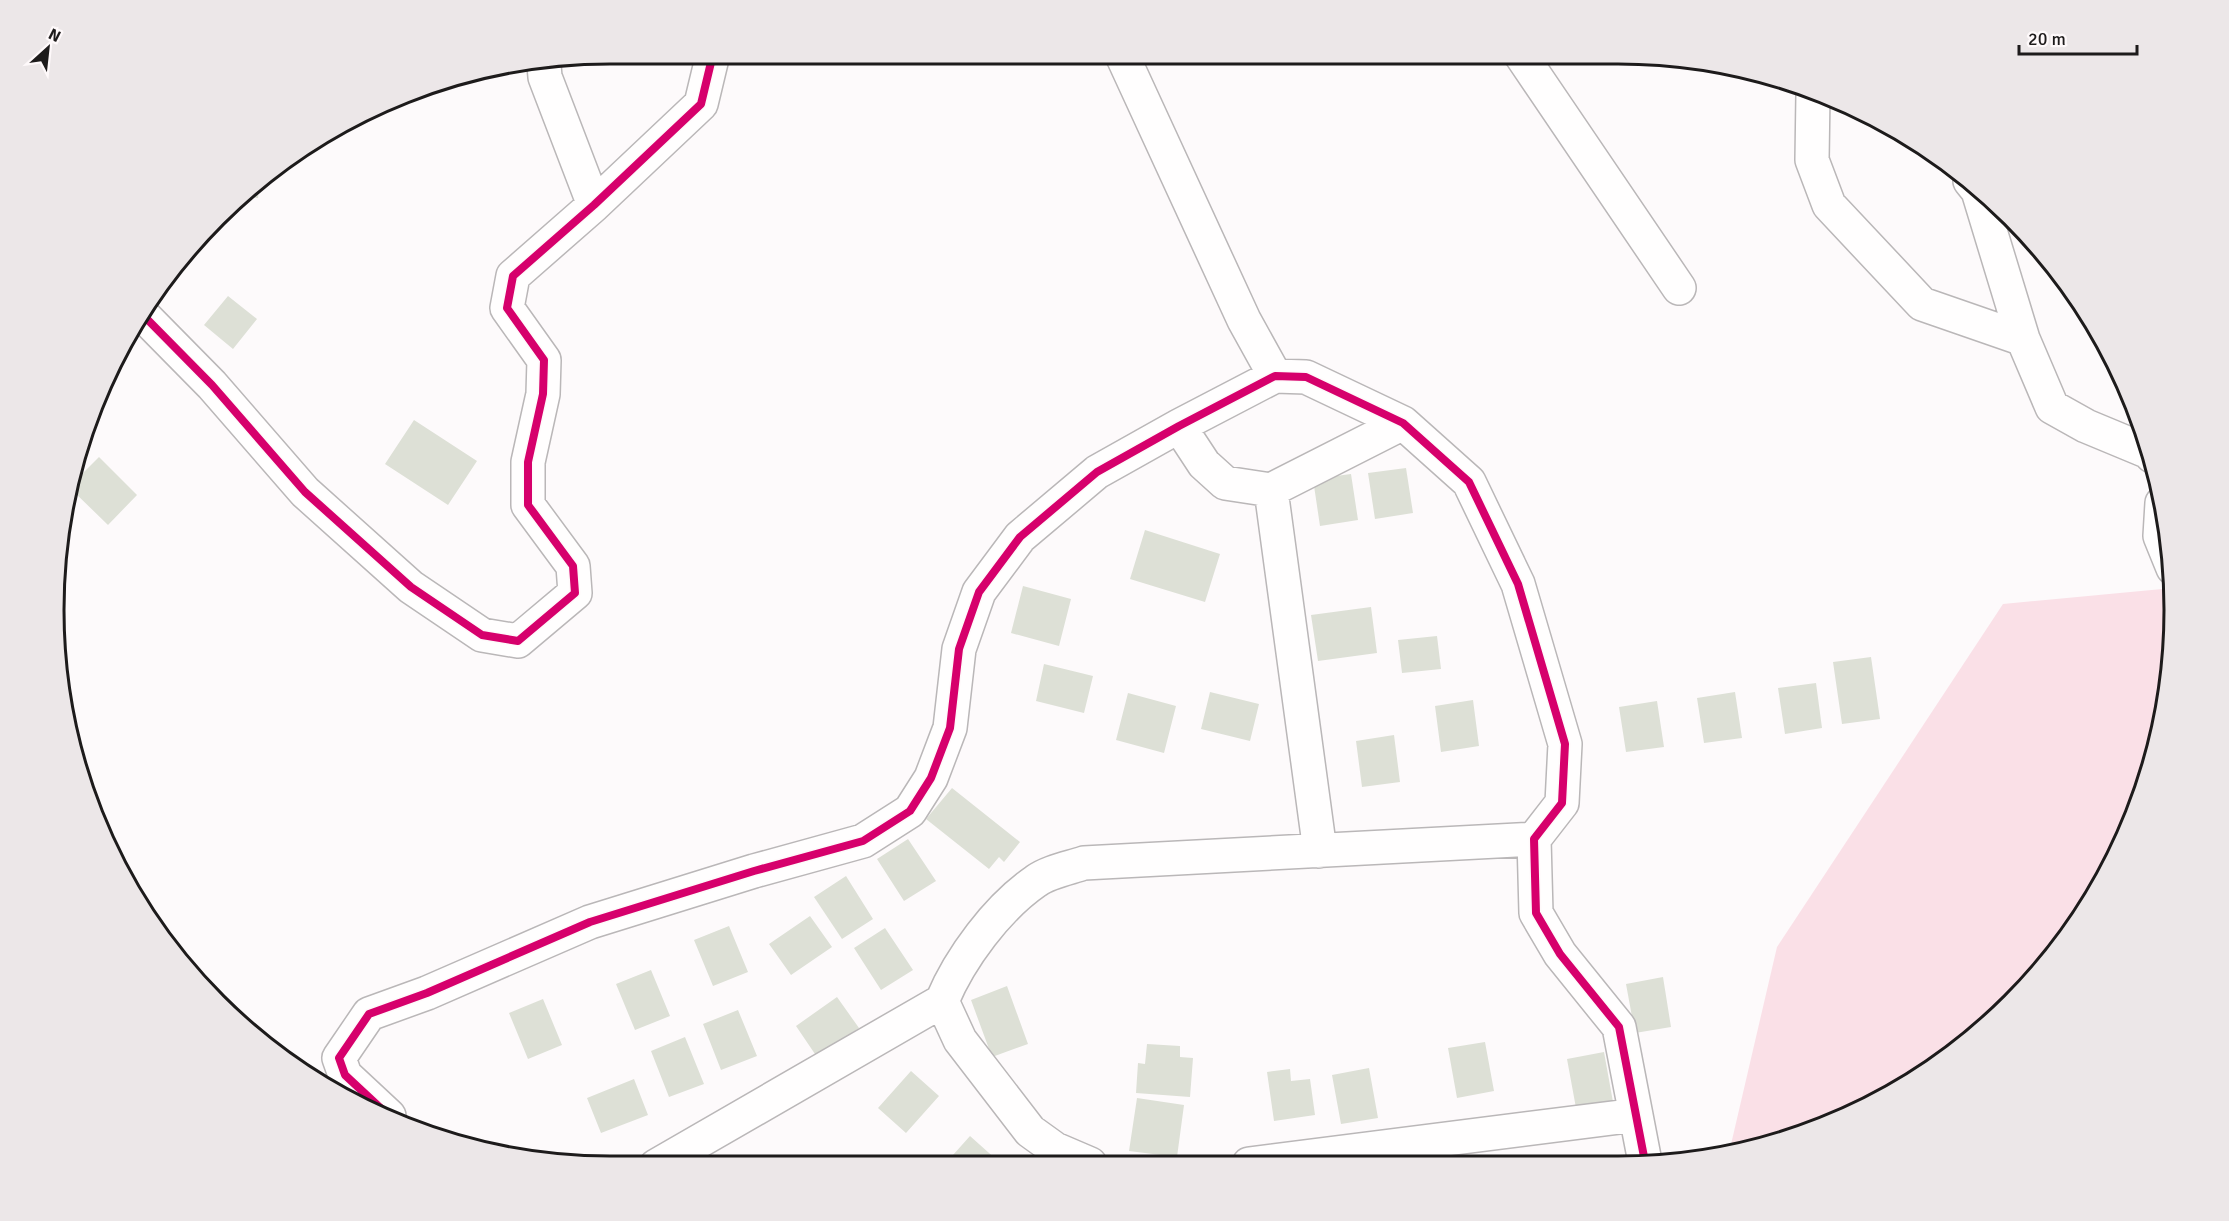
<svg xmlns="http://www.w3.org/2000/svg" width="2229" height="1221" viewBox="0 0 2229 1221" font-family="Signika,sans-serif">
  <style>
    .green { fill: #fae0e7 }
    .building { fill: #dde0d6 }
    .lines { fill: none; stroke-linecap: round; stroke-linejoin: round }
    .street-casing { stroke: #bab7b8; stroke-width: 36 }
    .street { stroke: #fffefe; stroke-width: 33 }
    .cycleway-casing { stroke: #fef9fa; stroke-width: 11 }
    .cycleway { stroke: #d6006c; stroke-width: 8 }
    .rim { fill: none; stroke: #1d1b1b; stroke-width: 3 }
  </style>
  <rect width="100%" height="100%" fill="#fdfafb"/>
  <path class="green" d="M2173,588L2170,683L2146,789L2101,888L2012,1004L1927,1073L1798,1137L1729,1153L1777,947L2003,604Z"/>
  <path class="building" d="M260,182L258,198L246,197Z
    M228,296L257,319L233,349L204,325Z
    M414,420L477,461L448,505L385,464Z
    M99,457L137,495L108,525L71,489V485Z
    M1406,468L1413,513L1375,519L1368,473Z
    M1351,474L1358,520L1320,526L1313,479Z
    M1145,530L1220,554L1205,602L1130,579Z
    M1023,586L1071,599L1059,646L1011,633Z
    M1371,607L1377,653L1318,661L1311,615Z
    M1437,636L1441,669L1402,673L1398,640Z
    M1871,657L1880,719L1842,724L1833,662Z
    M1044,664L1093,676L1084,713L1036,701Z
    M1816,683L1822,728L1785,734L1778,688Z
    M1210,692L1259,704L1250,741L1201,729Z
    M1735,692L1742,738L1704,743L1697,698Z
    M1128,693L1176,706L1164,753L1116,740Z
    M1473,700L1479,746L1441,752L1435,706Z
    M1657,701L1664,747L1626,752L1619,707Z
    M1394,735L1400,782L1362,787L1356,741Z
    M952,788L1020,842L1004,862L999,857L989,869L926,819Z
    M908,839L936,881L904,901L877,859Z
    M846,876L873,919L842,939L814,897Z
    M810,916L832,947L791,975L769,944Z
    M729,926L748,972L713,986L694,940Z
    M885,928L913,970L881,990L854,948Z
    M651,970L670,1016L635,1030L616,984Z
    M1663,977L1671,1027L1635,1033L1626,984Z
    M1007,986L1028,1044L992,1057L971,1000Z
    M837,997L859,1028L817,1057L796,1026Z
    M543,999L562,1045L528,1059L509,1013Z
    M738,1010L757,1056L721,1070L703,1024Z
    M685,1037L704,1084L669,1097L651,1051Z
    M1485,1042L1494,1091L1457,1098L1448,1048Z
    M1147,1044L1180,1046V1057L1193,1058L1190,1097L1136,1093L1138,1063L1145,1064Z
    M1604,1052L1613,1102L1576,1108L1567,1059Z
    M1369,1068L1378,1118L1341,1124L1332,1075Z
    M1290,1069L1291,1081L1310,1079L1315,1115L1274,1121L1267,1072Z
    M911,1071L939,1096L906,1133L878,1108Z
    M634,1079L648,1115L601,1133L587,1098Z
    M1137,1098L1184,1105L1177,1157L1129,1151Z
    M970,1136L998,1161L994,1164L944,1165Z"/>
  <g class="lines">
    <g class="street-casing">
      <path id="street" d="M1122,55L1244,320L1275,376
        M1521,55L1679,288
        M544,65L545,77L594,205
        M1813,94L1812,160L1829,205L1922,304L2023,339
        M1970,181L1978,191L2023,339L2052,407L2086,426L2151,453L2152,456
        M142,314L212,385L305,492L411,587L482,635L518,641L575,593L573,566L528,505V462L543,394L544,360L507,308L513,276L594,205L701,104L713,54
        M1179,426L1204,464L1225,483L1271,490L1403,423
        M1271,490L1320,851
        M2162,503L2160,536L2173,568
        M942,1001L960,1040L1030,1131L1055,1149L1090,1164
        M389,1116L345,1075L339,1058L369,1014L427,993L590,922L754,871L863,841L910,811L931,778L950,728L959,649L979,592L1020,537L1097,472L1179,426L1275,376L1306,377L1403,423L1469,482L1518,584L1565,744L1562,803L1534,839L1536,913L1560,954L1619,1027L1645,1162
        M1249,1164L1636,1115
        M656,1166L942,1001C960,958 997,908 1036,881C1048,872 1069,868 1084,863L1534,839"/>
    </g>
    <use href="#street" class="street"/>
    <g class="cycleway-casing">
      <path id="cycleway" d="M142,314L212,385L305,492L411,587L482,635L518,641L575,593L573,566L528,505V462L543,394L544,360L507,308L513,276L594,205L701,104L713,54
        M389,1116L345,1075L339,1058L369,1014L427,993L590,922L754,871L863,841L910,811L931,778L950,728L959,649L979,592L1020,537L1097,472L1179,426L1275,376L1306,377L1403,423L1469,482L1518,584L1565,744L1562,803L1534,839L1536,913L1560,954L1619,1027L1645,1162"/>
    </g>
    <use href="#cycleway" class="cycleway"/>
  </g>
  <path d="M0 0H2229V1221H0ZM610 64H1618A546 546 0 0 1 2164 610V610A546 546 0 0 1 1618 1156H610A546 546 0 0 1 64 610V610A546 546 0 0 1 610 64Z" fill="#ece7e8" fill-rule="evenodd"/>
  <path class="rim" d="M610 64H1618A546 546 0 0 1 2164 610V610A546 546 0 0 1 1618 1156H610A546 546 0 0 1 64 610V610A546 546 0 0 1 610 64Z"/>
  <g transform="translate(48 48) rotate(27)" stroke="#fef9fa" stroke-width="4.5" paint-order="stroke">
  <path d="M0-4.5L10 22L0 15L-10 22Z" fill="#1d1b1b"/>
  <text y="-9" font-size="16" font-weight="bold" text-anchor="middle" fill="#1d1b1b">N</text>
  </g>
  <path d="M2019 45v9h118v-9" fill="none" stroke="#1d1b1b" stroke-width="3"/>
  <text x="2028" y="45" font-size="18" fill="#1d1b1b" stroke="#fef9fa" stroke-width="4.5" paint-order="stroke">20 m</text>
</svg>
